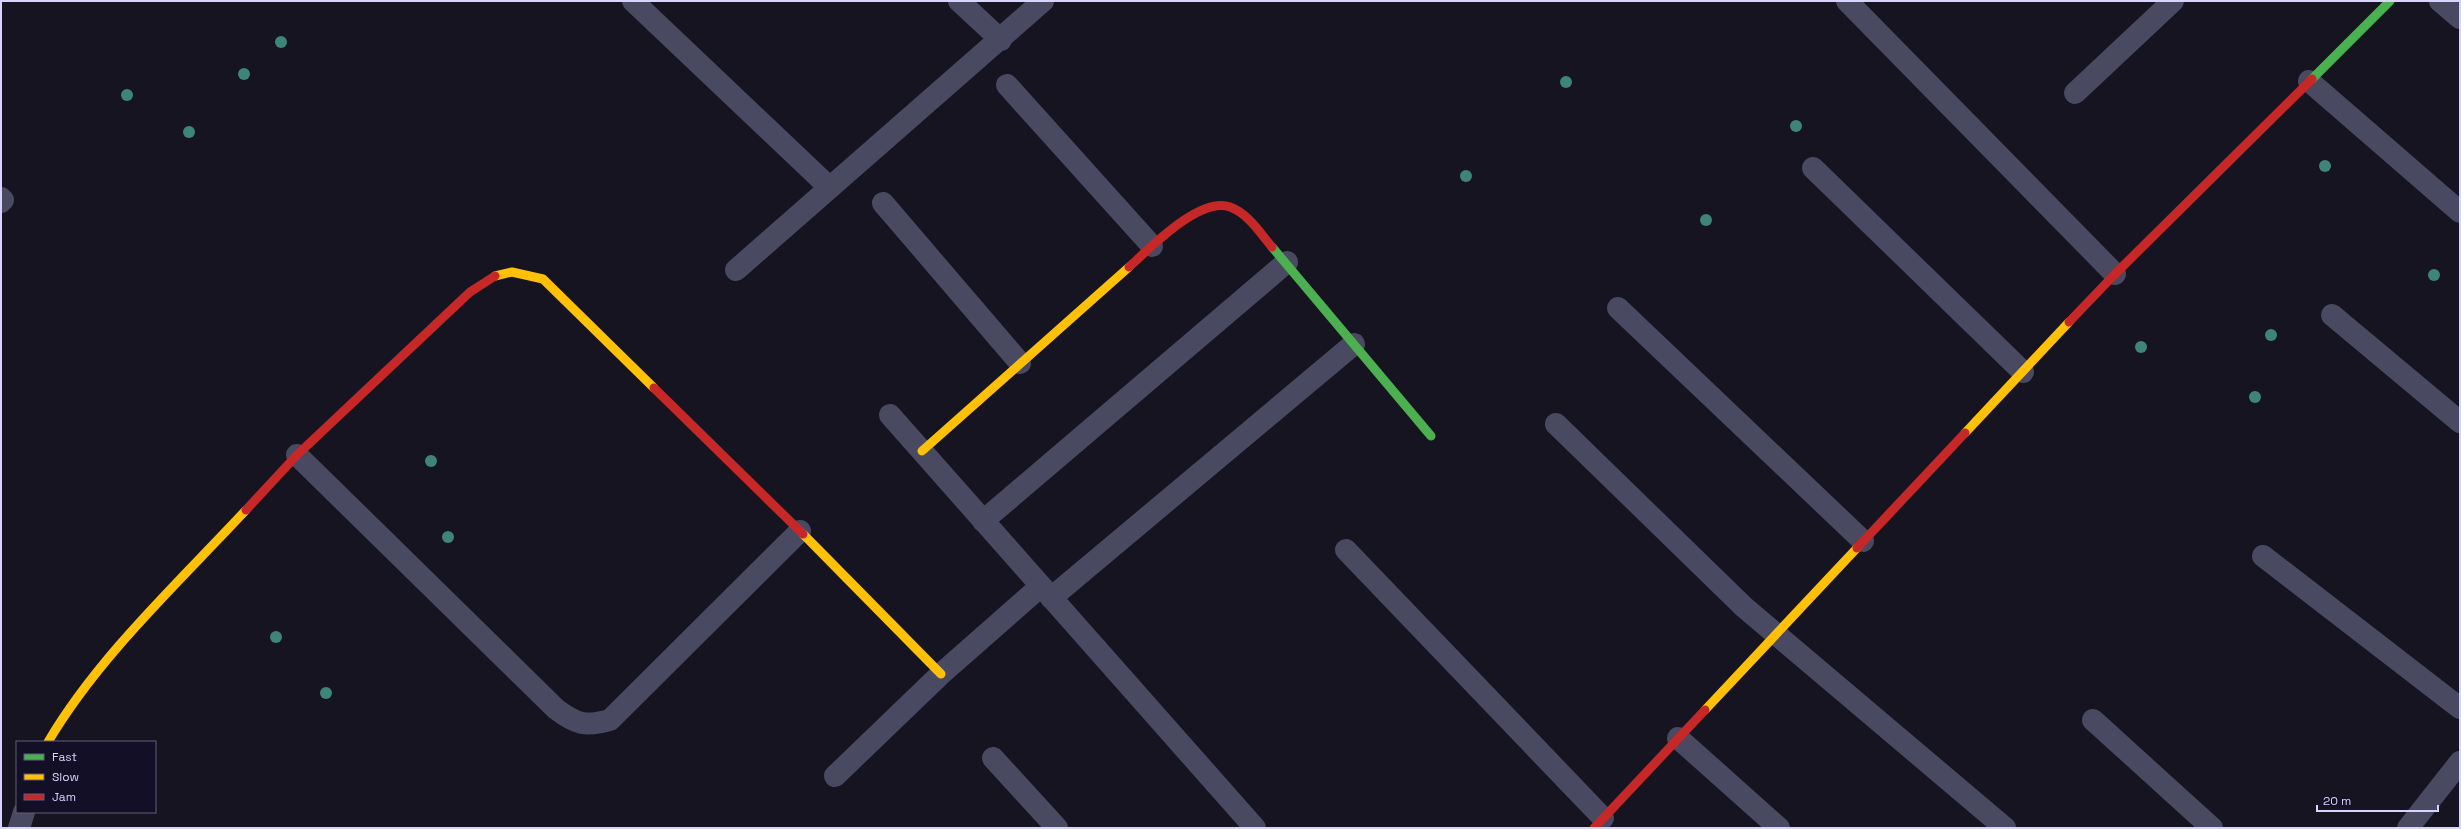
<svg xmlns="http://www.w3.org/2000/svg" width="2461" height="829" viewBox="0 0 2461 829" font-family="'Space Grotesk',sans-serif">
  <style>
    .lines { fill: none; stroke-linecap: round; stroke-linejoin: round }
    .street { stroke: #4a4962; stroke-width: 22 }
    .fast { stroke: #4caf50; stroke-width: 9 }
    .slow { stroke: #ffc107; stroke-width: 9 }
    .jam { stroke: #c62828; stroke-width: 9 }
    .tree { fill: #3e8478 }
  </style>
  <rect width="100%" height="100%" fill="#161421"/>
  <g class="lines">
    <path class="street" d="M633,1L829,187
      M959,1L1001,40
      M1847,1L2115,274
      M2440,1L2460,18
      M2309,81L2460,212
      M1007,85L1152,246
      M2075,93L2173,1
      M1813,168L2023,372
      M1,198L3,200L1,202
      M883,203L1020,363
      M736,270L1043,1
      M1618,308L1863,541
      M2332,315L2460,422
      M890,415L1255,828
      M1556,424L1744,607L2005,828
      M297,455L556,709C576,724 585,727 610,720L800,531
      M983,521L1287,262
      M1346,550L1603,818
      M2263,556L2460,708
      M1051,598L1354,344
      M2093,720L2212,828
      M1678,738L1779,828
      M993,758L1057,828
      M835,776L941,674L1041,586
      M19,828L24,812
      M2408,828L2460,762"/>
    <path class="fast" d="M2312,79L2390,1
      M1272,247L1431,436"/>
    <path class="slow" d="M495,276L512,272L543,279L654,388
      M1965,433L2069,322
      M922,451L1129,267
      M803,534L941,674
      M1705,710L1857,548
      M48,742C98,657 178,583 246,510"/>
    <path class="jam" d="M1129,267C1150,248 1200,196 1230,207C1249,214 1260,233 1272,247
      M2069,322L2115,274L2312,79
      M654,388L803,534
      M246,510L297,455L470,292L495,276
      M1857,548L1965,433
      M1594,828L1705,710"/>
  </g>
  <g class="tree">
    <circle cx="281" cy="42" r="6"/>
    <circle cx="244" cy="74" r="6"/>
    <circle cx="1566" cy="82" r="6"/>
    <circle cx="127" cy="95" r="6"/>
    <circle cx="1796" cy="126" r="6"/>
    <circle cx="189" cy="132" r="6"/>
    <circle cx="2325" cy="166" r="6"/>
    <circle cx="1466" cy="176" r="6"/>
    <circle cx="1706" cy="220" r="6"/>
    <circle cx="2434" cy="275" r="6"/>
    <circle cx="2271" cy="335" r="6"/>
    <circle cx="2141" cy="347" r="6"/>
    <circle cx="2255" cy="397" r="6"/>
    <circle cx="431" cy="461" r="6"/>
    <circle cx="448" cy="537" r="6"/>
    <circle cx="276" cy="637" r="6"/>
    <circle cx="326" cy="693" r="6"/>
  </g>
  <rect width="2461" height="829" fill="none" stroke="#d9d4ff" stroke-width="4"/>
  <rect x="16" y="741" width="140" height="72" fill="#130f26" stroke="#625e7d"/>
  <rect x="24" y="754" width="20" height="6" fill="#4caf50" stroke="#625e7d"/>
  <text x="52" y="761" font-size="12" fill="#d9d4ff">Fast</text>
  <rect x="24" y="774" width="20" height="6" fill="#ffc107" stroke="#625e7d"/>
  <text x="52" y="781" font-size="12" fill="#d9d4ff">Slow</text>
  <rect x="24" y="794" width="20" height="6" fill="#c62828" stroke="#625e7d"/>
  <text x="52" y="801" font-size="12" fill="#d9d4ff">Jam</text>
  <path d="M2317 805v6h121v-6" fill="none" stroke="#d9d4ff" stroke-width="2"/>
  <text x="2323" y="805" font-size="12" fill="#d9d4ff" stroke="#130f26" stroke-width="3" paint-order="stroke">20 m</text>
</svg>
